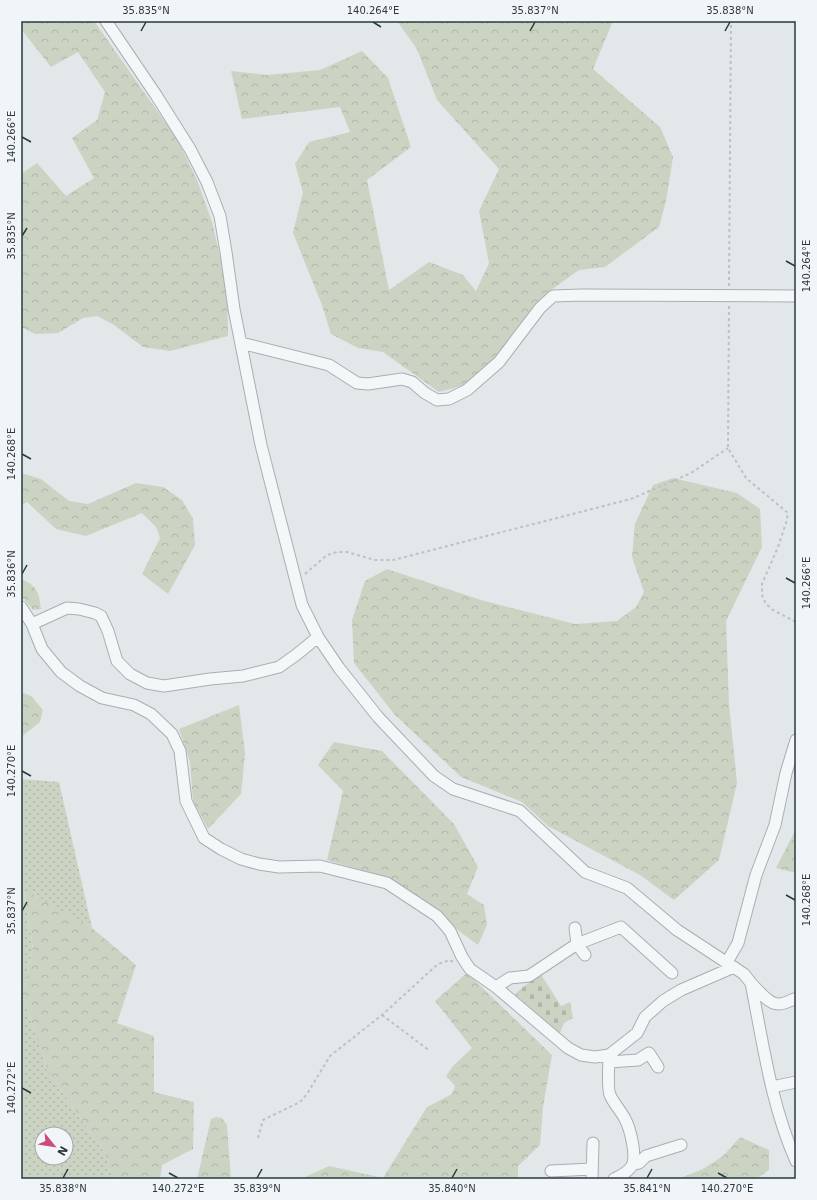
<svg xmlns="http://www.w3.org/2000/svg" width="817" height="1200" viewBox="0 0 817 1200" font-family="'DejaVu Sans',sans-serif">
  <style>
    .grass { fill: url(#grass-dots); fill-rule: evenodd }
    .forest { fill: url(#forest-crowns) }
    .cemetery { fill: url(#cemetery-stones) }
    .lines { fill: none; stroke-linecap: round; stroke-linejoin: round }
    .minor-casing { stroke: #a7afb4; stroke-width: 13 }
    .path { stroke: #bbc2c5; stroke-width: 2; stroke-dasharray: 3 3; stroke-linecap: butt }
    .minor { stroke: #f4f7f8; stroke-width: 11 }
    .ticks { fill: none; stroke: #2a3841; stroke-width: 1.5 }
    .neatline { fill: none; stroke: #2a3841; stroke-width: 1.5 }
    .ticks-label { font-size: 10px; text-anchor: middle; fill: #2a3841 }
  </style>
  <defs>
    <pattern id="grass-dots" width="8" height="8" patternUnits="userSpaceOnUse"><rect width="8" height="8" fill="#cbd4c3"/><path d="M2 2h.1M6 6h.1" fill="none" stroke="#aeb7a9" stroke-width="1.8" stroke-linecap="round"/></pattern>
    <pattern id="forest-crowns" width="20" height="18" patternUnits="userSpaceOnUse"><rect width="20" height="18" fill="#cbd4c3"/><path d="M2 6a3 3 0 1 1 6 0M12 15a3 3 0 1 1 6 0" fill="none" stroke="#aeb7a9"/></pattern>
    <pattern id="cemetery-stones" width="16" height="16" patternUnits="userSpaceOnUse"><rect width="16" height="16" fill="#cbd4c3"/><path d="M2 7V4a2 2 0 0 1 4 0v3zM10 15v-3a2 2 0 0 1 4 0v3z" fill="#aeb7a9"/></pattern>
  </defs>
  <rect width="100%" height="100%" fill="#e2e7ea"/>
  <path class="grass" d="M21,779L59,782L92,928L24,891L33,949L22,995L48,1071L105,1153L114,1179H21ZM42,1134H66V1158H42Z"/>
  <path class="forest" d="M21,21H94L177,139L197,180L212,222L227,287L228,336L170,351L143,347L114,325L97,316L83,318L58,333L35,334L21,327V174L37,163L66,196L94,178L72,138L97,120L105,92L78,52L51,67L21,29Z
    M397,21H613L593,69L660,127L673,157L666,201L659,227L605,267L579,270L551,290L516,329L492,364L461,386L439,392L383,352L358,348L331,334L322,305L293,233L303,192L295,164L309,142L350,132L340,107L242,119L231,71L267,75L320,70L362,51L388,78L411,147L367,180L389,290L429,262L463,275L476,291L489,263L479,211L499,169L437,100L417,49Z
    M21,473L41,479L69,501L88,504L136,483L163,487L182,500L193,519L195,545L168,594L142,574L160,538L156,527L142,513L86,536L56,529L27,502L21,506Z
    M673,478L737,493L760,509L762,547L726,621L729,704L737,783L719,860L674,900L640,875L548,826L522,802L461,777L395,715L354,663L352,620L365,581L387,569L481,600L575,624L617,621L636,607L644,592L632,557L635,524L653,485Z
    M21,579C37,586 39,592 41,609L33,610L21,596Z
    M21,692L31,696L43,710L40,722L21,737Z
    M239,705L245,753L241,794L208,829L193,801L190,762L179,729Z
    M334,742L382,751L454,824L478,867L467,894L484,905L487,925L478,945L455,928L441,911L391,879L327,860L343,791L318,765Z
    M796,829V873L776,868Z
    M24,890L92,928L136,965L117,1023L154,1036V1092L194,1102L193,1149L162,1165L160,1179H114L105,1153L48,1071L22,995L33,949Z
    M467,973L552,1055L543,1107L540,1145L518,1166V1179H301L329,1166L383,1178L427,1107L452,1094L455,1086L446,1076L453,1066L472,1048L435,1001Z
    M216,1117L222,1118L227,1125L231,1179H197L211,1119Z
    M740,1137L769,1150V1170L756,1179H678L703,1169L723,1156Z"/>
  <path class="cemetery" d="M540,973L561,1006L570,1002L573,1018L564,1023L559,1035L515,994Z"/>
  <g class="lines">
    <g class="minor-casing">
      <path id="minor" d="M106,21L156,95L190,149L207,182L220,216L226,252L234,309L261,445L302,605L318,637L339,668L378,717L434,776L453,789L520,811L585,872L627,888L677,930L744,974L751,983C763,1043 771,1105 796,1161
        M241,343L329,365L357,383L368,384L402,379L412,382L425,393L437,400L449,399L467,390L499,362L540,308L553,296L582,295L796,296
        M21,607L32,624L42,649L61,672L80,686L102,698L134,705L151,714L172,734L180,751L186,801L204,838L221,849L241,859L259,864L279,867L320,866L387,883L437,916L450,931L462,957L470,969L496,987L568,1048L581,1055L595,1057L609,1055L637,1033L645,1017L663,1001L681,990L734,967
        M32,624L67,608L79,609L95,613L101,616L108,631L117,661L130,674L147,683L164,686L210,679L243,676L279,667L296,655L318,637
        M575,928L577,944L585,955
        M727,962L738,943L756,875L775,825L786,773L796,740
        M751,983C758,990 769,1005 779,1004C784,1004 790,1001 794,999
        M496,987L510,978L529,976L577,944L621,927L672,973
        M609,1055C609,1063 607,1089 610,1095C614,1104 621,1111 625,1119C630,1128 638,1158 631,1167C627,1173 620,1176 614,1179
        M609,1062L638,1060L649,1053L658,1067
        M772,1087L796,1082
        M633,1164L639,1163L646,1156L681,1145
        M551,1171L592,1169
        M592,1179L593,1143"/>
    </g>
    <path class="path" d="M729,286L731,21
      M729,306L728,448L746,478L788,513L786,523L778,547L762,584V595L766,604L773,610L796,622
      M305,574L327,555L337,552H347L375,560H393L631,499L691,473L728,448
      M382,1015L430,1051
      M258,1138L263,1120L300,1102L307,1094L330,1056L382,1015L438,964L450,960L453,962"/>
    <use href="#minor" class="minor"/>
  </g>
  <path class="ticks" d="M373,22L381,27M141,31L146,22M530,31L535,22M725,31L730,22M22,137L31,142M22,236L27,228M786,261L795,266M22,454L31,459M22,574L27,565M786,578L795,583M22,771L31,776M786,895L795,900M22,911L27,902M22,1088L31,1093M169,1173L178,1178M718,1173L727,1178M63,1178L68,1169M257,1178L262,1169M452,1178L457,1169M647,1178L652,1169"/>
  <rect width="817" height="1200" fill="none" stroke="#f1f5f7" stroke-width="44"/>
  <g transform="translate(54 1146) rotate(120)"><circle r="19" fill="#f1f5f7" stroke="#a1a9ae"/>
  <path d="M0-3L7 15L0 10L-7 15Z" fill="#cb4b7d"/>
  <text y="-6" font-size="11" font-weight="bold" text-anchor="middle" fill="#2a3841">N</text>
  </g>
  <rect x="22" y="22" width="773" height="1156" class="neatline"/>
  <g class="ticks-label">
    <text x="146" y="14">35.835°N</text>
    <text x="373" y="14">140.264°E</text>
    <text x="535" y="14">35.837°N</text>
    <text x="730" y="14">35.838°N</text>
    <text transform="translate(11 137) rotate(-90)" y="4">140.266°E</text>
    <text transform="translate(11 236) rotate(-90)" y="4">35.835°N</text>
    <text transform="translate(806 266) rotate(-90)" y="4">140.264°E</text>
    <text transform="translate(11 454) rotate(-90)" y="4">140.268°E</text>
    <text transform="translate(11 574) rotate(-90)" y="4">35.836°N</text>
    <text transform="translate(806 583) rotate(-90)" y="4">140.266°E</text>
    <text transform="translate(11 771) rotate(-90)" y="4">140.270°E</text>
    <text transform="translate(806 900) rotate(-90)" y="4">140.268°E</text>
    <text transform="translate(11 911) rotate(-90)" y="4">35.837°N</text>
    <text transform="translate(11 1088) rotate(-90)" y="4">140.272°E</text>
    <text x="63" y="1192">35.838°N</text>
    <text x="178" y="1192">140.272°E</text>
    <text x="257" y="1192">35.839°N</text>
    <text x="452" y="1192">35.840°N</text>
    <text x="647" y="1192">35.841°N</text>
    <text x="727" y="1192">140.270°E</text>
  </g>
</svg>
